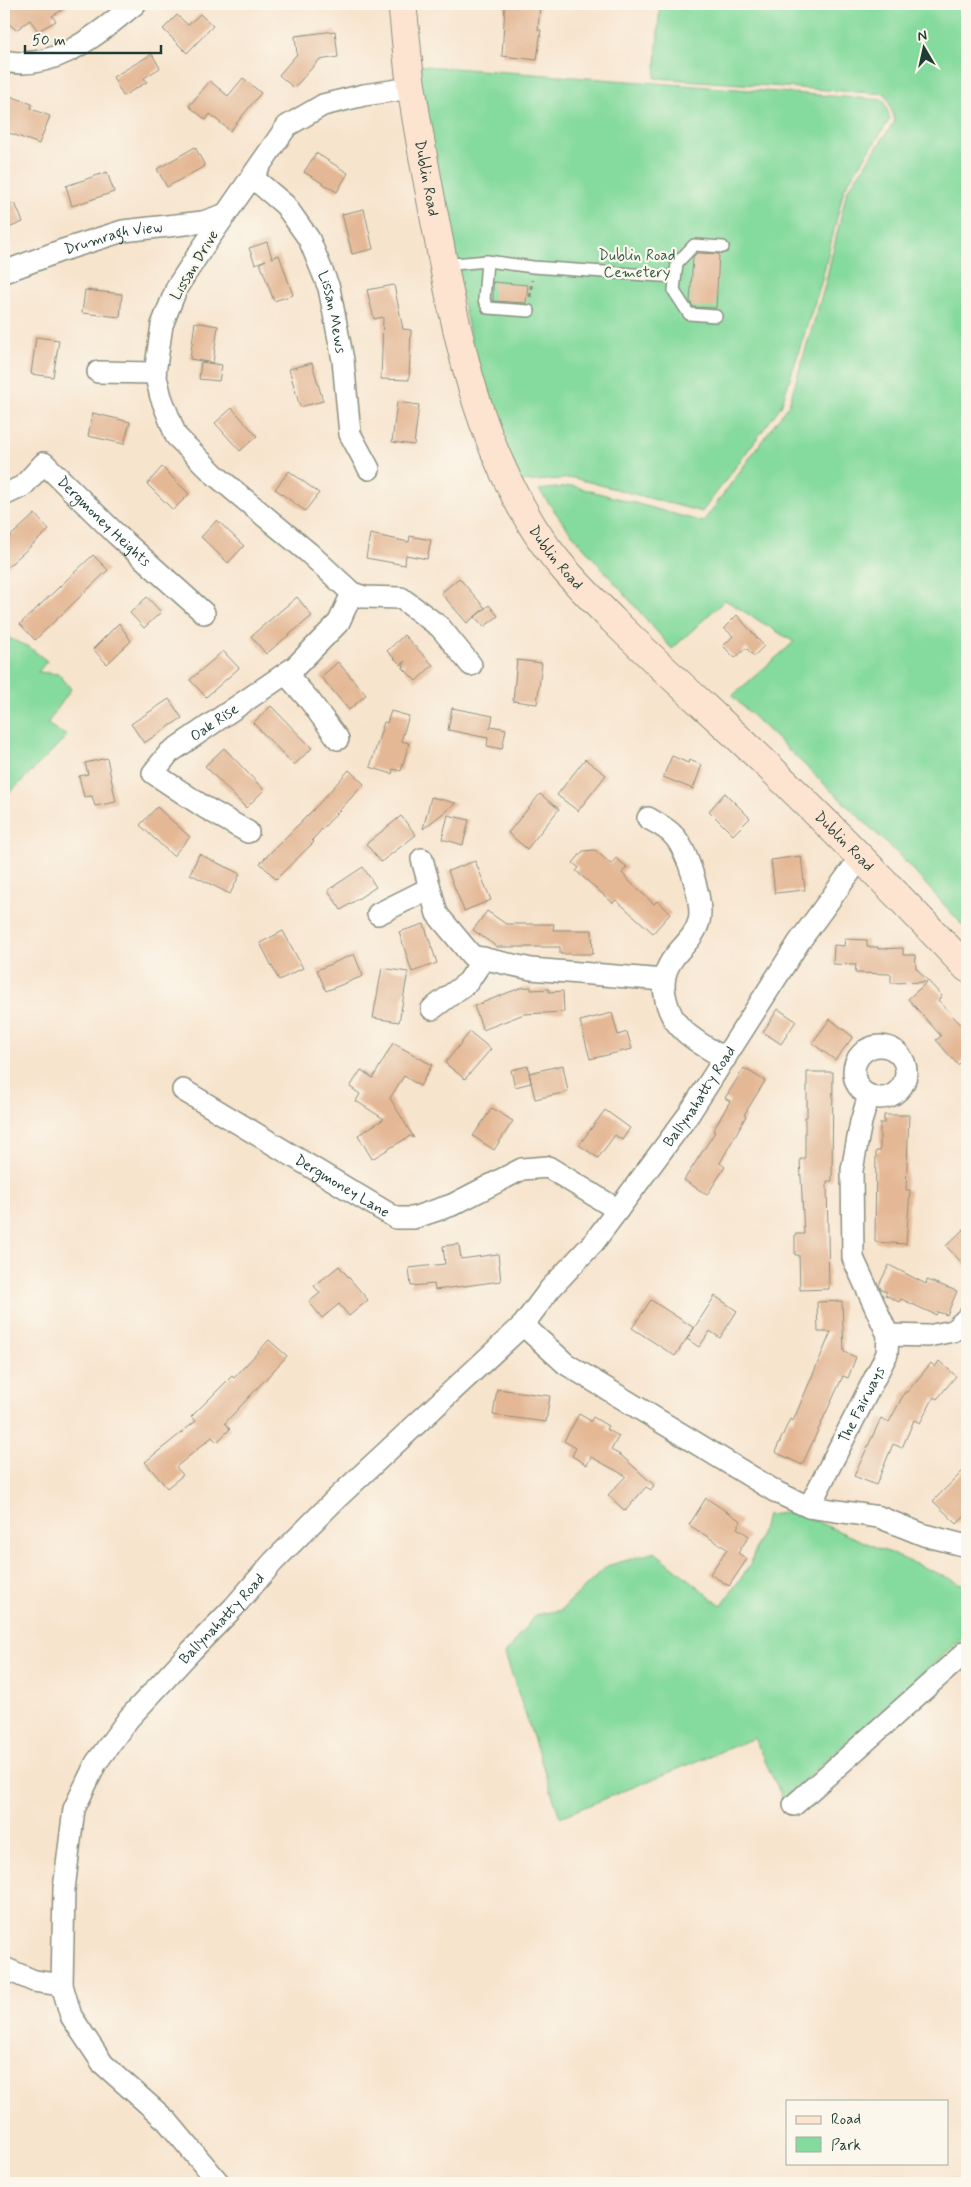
<svg xmlns="http://www.w3.org/2000/svg" width="971" height="2187" viewBox="0 0 971 2187" font-family="Mynerve,sans-serif">
  <style>
    .green { fill: #85da9d; stroke: #528c68 }
    .building { fill: #e4b895 }
    .lines { fill: none; stroke-linecap: round; stroke-linejoin: round }
    .lane-casing { stroke: #8b9080; stroke-width: 14 }
    .street-casing { stroke: #8b9080; stroke-width: 24 }
    .secondary-casing { stroke: #8b9080; stroke-width: 30 }
    .path { stroke: #8b9080; stroke-width: 3; stroke-dasharray: 4 4; stroke-linecap: butt }
    .lane { stroke: #fff; stroke-width: 11 }
    .street { stroke: #fff; stroke-width: 21 }
    .secondary { stroke: #fde4d1; stroke-width: 28 }
    .labels { text-anchor: middle; stroke-width: 4.5; stroke-linejoin: round; paint-order: stroke }
    .street-label { font-size: 15px; fill: #1f3d34; stroke: #fbf7ec }
    .park-label { font-size: 15px; fill: #335c49; stroke: #fbf7ec }
  </style>
  <rect width="100%" height="100%" fill="#fbf7ec"/>
  <filter id="ink" filterUnits="userSpaceOnUse"><feTurbulence type="fractalNoise" baseFrequency=".02" numOctaves="2"/><feDisplacementMap in="SourceGraphic" scale="10" xChannelSelector="R" yChannelSelector="G"/><feConvolveMatrix kernelMatrix="1 2 1 2 8 2 1 2 1" color-interpolation-filters="sRGB"/></filter>
  <filter id="wash" filterUnits="userSpaceOnUse"><feTurbulence type="fractalNoise" baseFrequency=".0096" numOctaves="4" result="noise"/><feDisplacementMap in="SourceGraphic" scale="20" xChannelSelector="R" yChannelSelector="G"/><feGaussianBlur stdDeviation="1.12" result="paint"/><feColorMatrix in="noise" values="0 0 0 0 0 0 0 0 0 0 0 0 0 0 0 0 0 1.4 0 .05"/><feComposite in="paint" operator="in"/></filter>
  <g filter="url(#wash)">
    <rect width="100%" height="100%" fill="#f7e4cd"/>
    <path class="green" d="M660,4H967V930L900,856L732,696L794,642L725,600L672,649L567,528L539,490L573,486L703,522L789,404L825,285L847,191L895,121L886,94L655,78Z
      M412,65L884,100L890,119L844,189L821,283L781,406L702,512L574,478L520,482L482,391Z
      M4,636L29,647L47,661L38,672L59,674L71,689L47,724L67,736L4,799Z
      M794,1512L967,1586V1634L783,1799L754,1738L560,1817L505,1654L535,1615L561,1610L607,1566L655,1552L721,1606L750,1565L767,1515Z"/>
    <g id="blocks">
      <path class="building" d="M4,4H72L52,16L56,21L38,31L30,20L16,30L4,19Z
        M505,4H540L538,30H541L537,60L502,56Z
        M200,14L213,26L187,53L163,29L177,15L188,25Z
        M335,31L338,57L319,60L294,88L279,75L297,54L295,36Z
        M152,54L160,68L144,78L147,82L123,96L113,77Z
        M243,78L261,93L230,131L210,114L206,120L189,106L210,81L228,96Z
        M10,96L32,104L31,109L50,116L39,144L4,131V99L8,101Z
        M195,147L205,166L167,187L157,169Z
        M316,153L348,173L337,192L304,172Z
        M107,172L114,192L72,206L66,186Z
        M15,203L23,222L4,230V207Z
        M364,209L373,249L352,254L342,214Z
        M267,242L272,258L279,255L293,295L274,301L260,263L266,260L255,264L249,248Z
        M697,253L719,254L716,308L693,307L690,301L693,257Z
        M493,282L528,285L526,303L493,301Z
        M394,285L403,329L411,330L409,380L381,379L383,317L374,319L367,290Z
        M85,290L122,294L120,317L82,313Z
        M195,322L218,326L213,363L190,359Z
        M36,337L59,340L53,377L31,374Z
        M201,362L222,365L219,381L199,379Z
        M312,363L323,401L300,407L289,369Z
        M397,402L419,405L414,445L392,442Z
        M232,408L257,436L240,451L215,423Z
        M93,413L130,422L124,444L88,436Z
        M162,467L189,494L173,510L147,484Z
        M289,471L319,493L305,511L275,489Z
        M35,514L49,530L4,570V542Z
        M217,520L244,546L228,563L201,537Z
        M370,534L409,542L410,536L431,540L427,559L406,555L405,565L366,558Z
        M93,555L108,570L35,640L20,624Z
        M459,578L485,608L467,623L441,593Z
        M147,597L161,612L144,628L130,613Z
        M297,597L312,616L266,654L251,636Z
        M489,605L498,616L484,627L475,617Z
        M737,615L764,646L754,656L746,648L735,658L723,646L733,636L724,628Z
        M119,623L131,641L107,664L93,649Z
        M404,635L433,665L416,681L403,668L405,661L401,665L387,651Z
        M223,651L239,668L206,697L190,680Z
        M517,660L542,663L537,704L513,701Z
        M338,662L366,695L349,710L321,677Z
        M169,699L182,718L144,743L131,724Z
        M271,706L312,748L294,765L253,723Z
        M452,708L493,716L490,729L491,726L506,729L502,749L487,746L488,738L448,730Z
        M391,711L409,716L401,741L409,743L401,771L393,769L392,774L370,767L384,722L387,723Z
        M224,748L264,790L246,808L205,766Z
        M672,756L688,763L689,760L702,765L693,789L663,777Z
        M107,758L116,802L95,806L92,796L84,797L79,776L88,774L85,763Z
        M585,759L606,775L578,811L557,795Z
        M349,770L364,784L312,840L314,842L276,879L260,863L313,810Z
        M725,793L750,818L733,835L709,811Z
        M540,794L559,809L527,849L508,833Z
        M431,797L456,803L423,829Z
        M157,807L190,837L173,856L140,825Z
        M448,815L469,820L463,845L442,839Z
        M401,816L416,835L381,862L366,844Z
        M595,850L611,864L616,858L627,867L622,873L631,883L654,904L657,901L671,913L653,933L616,900L613,903L576,871L579,868L573,863L583,851Z
        M199,854L240,874L230,894L190,874Z
        M801,856L805,890L775,893L771,860Z
        M475,861L491,900L464,911L448,871Z
        M363,867L376,887L341,910L328,890Z
        M487,911L506,924H554L553,930H592L593,954H560V947H497L473,930Z
        M424,924L437,963L412,972L399,932Z
        M283,931L303,968L279,980L260,943Z
        M845,939L867,940V947H878V949L903,948V955H915L916,968L942,996L938,1000L967,1031V1056L958,1065L936,1040L941,1036L908,999L927,982L891,983V974L855,973L856,965L833,964L834,945L844,946Z
        M354,954L363,976L326,991L317,970Z
        M382,968L408,972L399,1022L373,1018Z
        M531,987V990L549,989V992L563,991L564,1012L524,1014L483,1030L474,1006L520,988Z
        M778,1009L796,1021L781,1044L763,1032Z
        M612,1013L618,1035L627,1032L632,1049L590,1059L580,1021Z
        M830,1019L853,1037L835,1060L812,1043Z
        M470,1032L491,1049L465,1079L445,1063Z
        M393,1043L432,1065L420,1086L404,1076L390,1098L414,1138L410,1136L372,1159L358,1135L384,1119L356,1101L360,1094L350,1087L361,1070L373,1078Z
        M563,1065L568,1092L535,1099L529,1073Z
        M528,1066L531,1083L515,1087L511,1070Z
        M744,1068L765,1081L744,1115L746,1116L720,1163L725,1167L707,1195L684,1180L715,1132L713,1131L730,1101L725,1098Z
        M807,1072H833L832,1181H827L829,1289L800,1290L799,1255H795V1234H804L800,1159H805V1117H807Z
        M492,1108L513,1121L494,1150L473,1136Z
        M605,1110L630,1128L622,1140L615,1135L598,1158L579,1145Z
        M884,1115H909L906,1190H910L906,1244L875,1242L876,1151H880V1123H884Z
        M967,1226V1268L946,1246Z
        M459,1244L461,1259L498,1254L501,1281L435,1290L434,1284L411,1286L409,1268L445,1264L443,1246Z
        M889,1265L926,1284L927,1280L957,1291L947,1315L938,1312L936,1315L901,1299L899,1302L885,1295L887,1292L881,1289L879,1285Z
        M339,1266L368,1300L349,1316L339,1304L322,1318L309,1302L320,1293L314,1286Z
        M715,1296L737,1311L720,1338L710,1331L699,1347L687,1339Z
        M651,1300L694,1328L675,1356L632,1328Z
        M842,1301L844,1352L856,1357L848,1378L843,1376L802,1465L775,1452L790,1419L793,1421L831,1332H818L817,1302Z
        M269,1340L287,1356L225,1423L230,1429L217,1442L212,1437L176,1467L183,1475L167,1488L145,1462L196,1421L191,1417L232,1376L234,1378Z
        M939,1361L956,1376L937,1399L934,1397L920,1423L914,1420L902,1448L893,1444L876,1485L854,1476L881,1418L889,1422L905,1392H907L931,1363L935,1367Z
        M497,1389L550,1396L546,1422L493,1415Z
        M579,1414L591,1421L593,1417L608,1426L606,1429L619,1436L611,1450L622,1456L654,1485L651,1490L646,1487L625,1511L608,1495L626,1476L591,1457L587,1465L572,1456L576,1448L564,1441Z
        M967,1467V1514L957,1524L933,1501Z
        M706,1498L741,1521L737,1528L749,1536L738,1553L747,1559L729,1586L710,1574L727,1549L689,1525Z"/>
    </g>
  </g>
  <g filter="url(#ink)">
    <use href="#blocks" fill-opacity="0" stroke="#8b9080" stroke-width="1"/>
    <g class="lines">
      <g class="lane-casing">
        <path id="lane" d="M487,261L484,300L488,308L529,311
          M443,265L487,261L533,267L675,277
          M716,316L689,314L674,291L677,263L694,245L723,247"/>
      </g>
      <g class="street-casing">
        <g id="street">
          <path d="M4,61C56,72 97,34 135,4"/>
          <path d="M411,88L364,95L323,105L287,126L201,250L177,287L162,325L155,373L161,397L176,436L214,474L309,553L352,593L364,597L401,598L440,627L471,665"/>
          <path id="s1" d="M252,177L285,205L309,239L329,288L343,360L350,434L369,469"/>
          <path id="s2" d="M4,272L60,251L123,231L203,222L226,214"/>
          <path d="M98,372L155,373"/>
          <path id="s3" d="M4,495L23,486L44,463L116,534L204,613"/>
          <path d="M286,674L310,701L338,739"/>
          <path d="M648,818C656,823 667,828 673,835C687,848 704,903 699,921C694,940 677,949 669,965C658,985 667,1016 684,1031C695,1042 712,1050 725,1059"/>
          <path id="s4" d="M248,832L204,807L153,773L169,753L295,667L339,622L352,593"/>
          <path d="M422,859L437,914L472,956L531,969L664,980"/>
          <path d="M378,914L430,888"/>
          <path d="M432,1009L468,982L484,958"/>
          <circle cx="880" cy="1072" r="26"/>
          <path id="s5" d="M183,1090L396,1218H413L452,1205L522,1169L548,1167L618,1210"/>
          <path d="M523,1325L566,1364L778,1493L809,1507L879,1517L924,1535L967,1546"/>
          <path d="M888,1335L928,1336L953,1331L967,1318"/>
          <path id="s6" d="M809,1507L887,1354L888,1335L853,1258L852,1170L861,1122L869,1095"/>
          <path d="M794,1805L967,1651"/>
          <path d="M4,1968L34,1981L62,1985"/>
          <path id="s7" d="M219,2183L167,2121L103,2064L71,2016L62,1985L64,1889L74,1809L96,1763L129,1718L192,1650L234,1607L273,1562L338,1497L523,1325L550,1289L594,1242L689,1114L799,942L861,857"/>
        </g>
      </g>
      <g class="secondary-casing">
        <g id="secondary">
          <path id="s8" d="M402,4C406,33 407,62 412,91C420,143 430,195 440,246C459,347 479,439 533,527C555,563 584,591 613,620C656,663 701,703 745,744C822,816 895,892 967,968"/>
        </g>
      </g>
      <path class="path" d="M530,297L532,280"/>
      <use href="#lane" class="lane"/>
      <use href="#street" class="street"/>
      <use href="#secondary" class="secondary"/>
    </g>
  </g>
  <g class="labels">
    <g class="street-label">
      <text dy="5" stroke="none"><textPath href="#s8" startOffset="176">Dublin Road</textPath></text>
      <text dy="5" stroke="none"><textPath href="#s2" startOffset="115">Drumragh View</textPath></text>
      <text transform="translate(194 265) rotate(-59)" y="5">Lissan Drive</text>
      <text dy="5" stroke="none"><textPath href="#s1" startOffset="162">Lissan Mews</textPath></text>
      <text dy="5" stroke="none"><textPath href="#s3" startOffset="136">Dergmoney Heights</textPath></text>
      <text dy="5" stroke="none"><textPath href="#s8" startOffset="581">Dublin Road</textPath></text>
      <text dy="5" stroke="none"><textPath href="#s4" startOffset="192">Oak Rise</textPath></text>
      <text dy="5" stroke="none"><textPath href="#s8" startOffset="986">Dublin Road</textPath></text>
      <text dy="5" stroke="none"><textPath href="#s7" startOffset="1386">Ballynahatty Road</textPath></text>
      <text dy="5" stroke="none"><textPath href="#s5" startOffset="186">Dergmoney Lane</textPath></text>
      <text dy="5" stroke="none"><textPath href="#s6" startOffset="115">The Fairways</textPath></text>
      <text dy="5" stroke="none"><textPath href="#s7" startOffset="676">Ballynahatty Road</textPath></text>
    </g>
    <g class="park-label">
      <text x="637" y="260">Dublin Road<tspan x="637" dy="17">Cemetery</tspan></text>
    </g>
  </g>
  <rect width="971" height="2187" fill="none" stroke="#fbf7ec" stroke-width="20"/>
  <rect x="786" y="2100" width="162" height="65" fill="#fbf7ec" stroke="#a3ada2"/>
  <rect x="796" y="2116" width="25" height="8" fill="#fde4d1" stroke="#a3ada2"/>
  <text x="831" y="2124" font-size="15" fill="#1f3d34">Road</text>
  <rect x="796" y="2137" width="25" height="15" fill="#85da9d" stroke="#a3ada2"/>
  <text x="831" y="2150" font-size="15" fill="#1f3d34">Park</text>
  <g transform="translate(924 48) rotate(351)" stroke="#fbf7ec" stroke-width="4" paint-order="stroke">
  <path d="M0-4L9 19L0 12L-9 19Z" fill="#1f3d34"/>
  <text y="-8" font-size="14" font-weight="bold" text-anchor="middle" fill="#1f3d34">N</text>
  </g>
  <path d="M25 45v8h136v-8" fill="none" stroke="#1f3d34" stroke-width="2.5"/>
  <text x="32" y="45" font-size="15" fill="#1f3d34" stroke="#fbf7ec" stroke-width="4" paint-order="stroke">50 m</text>
</svg>
